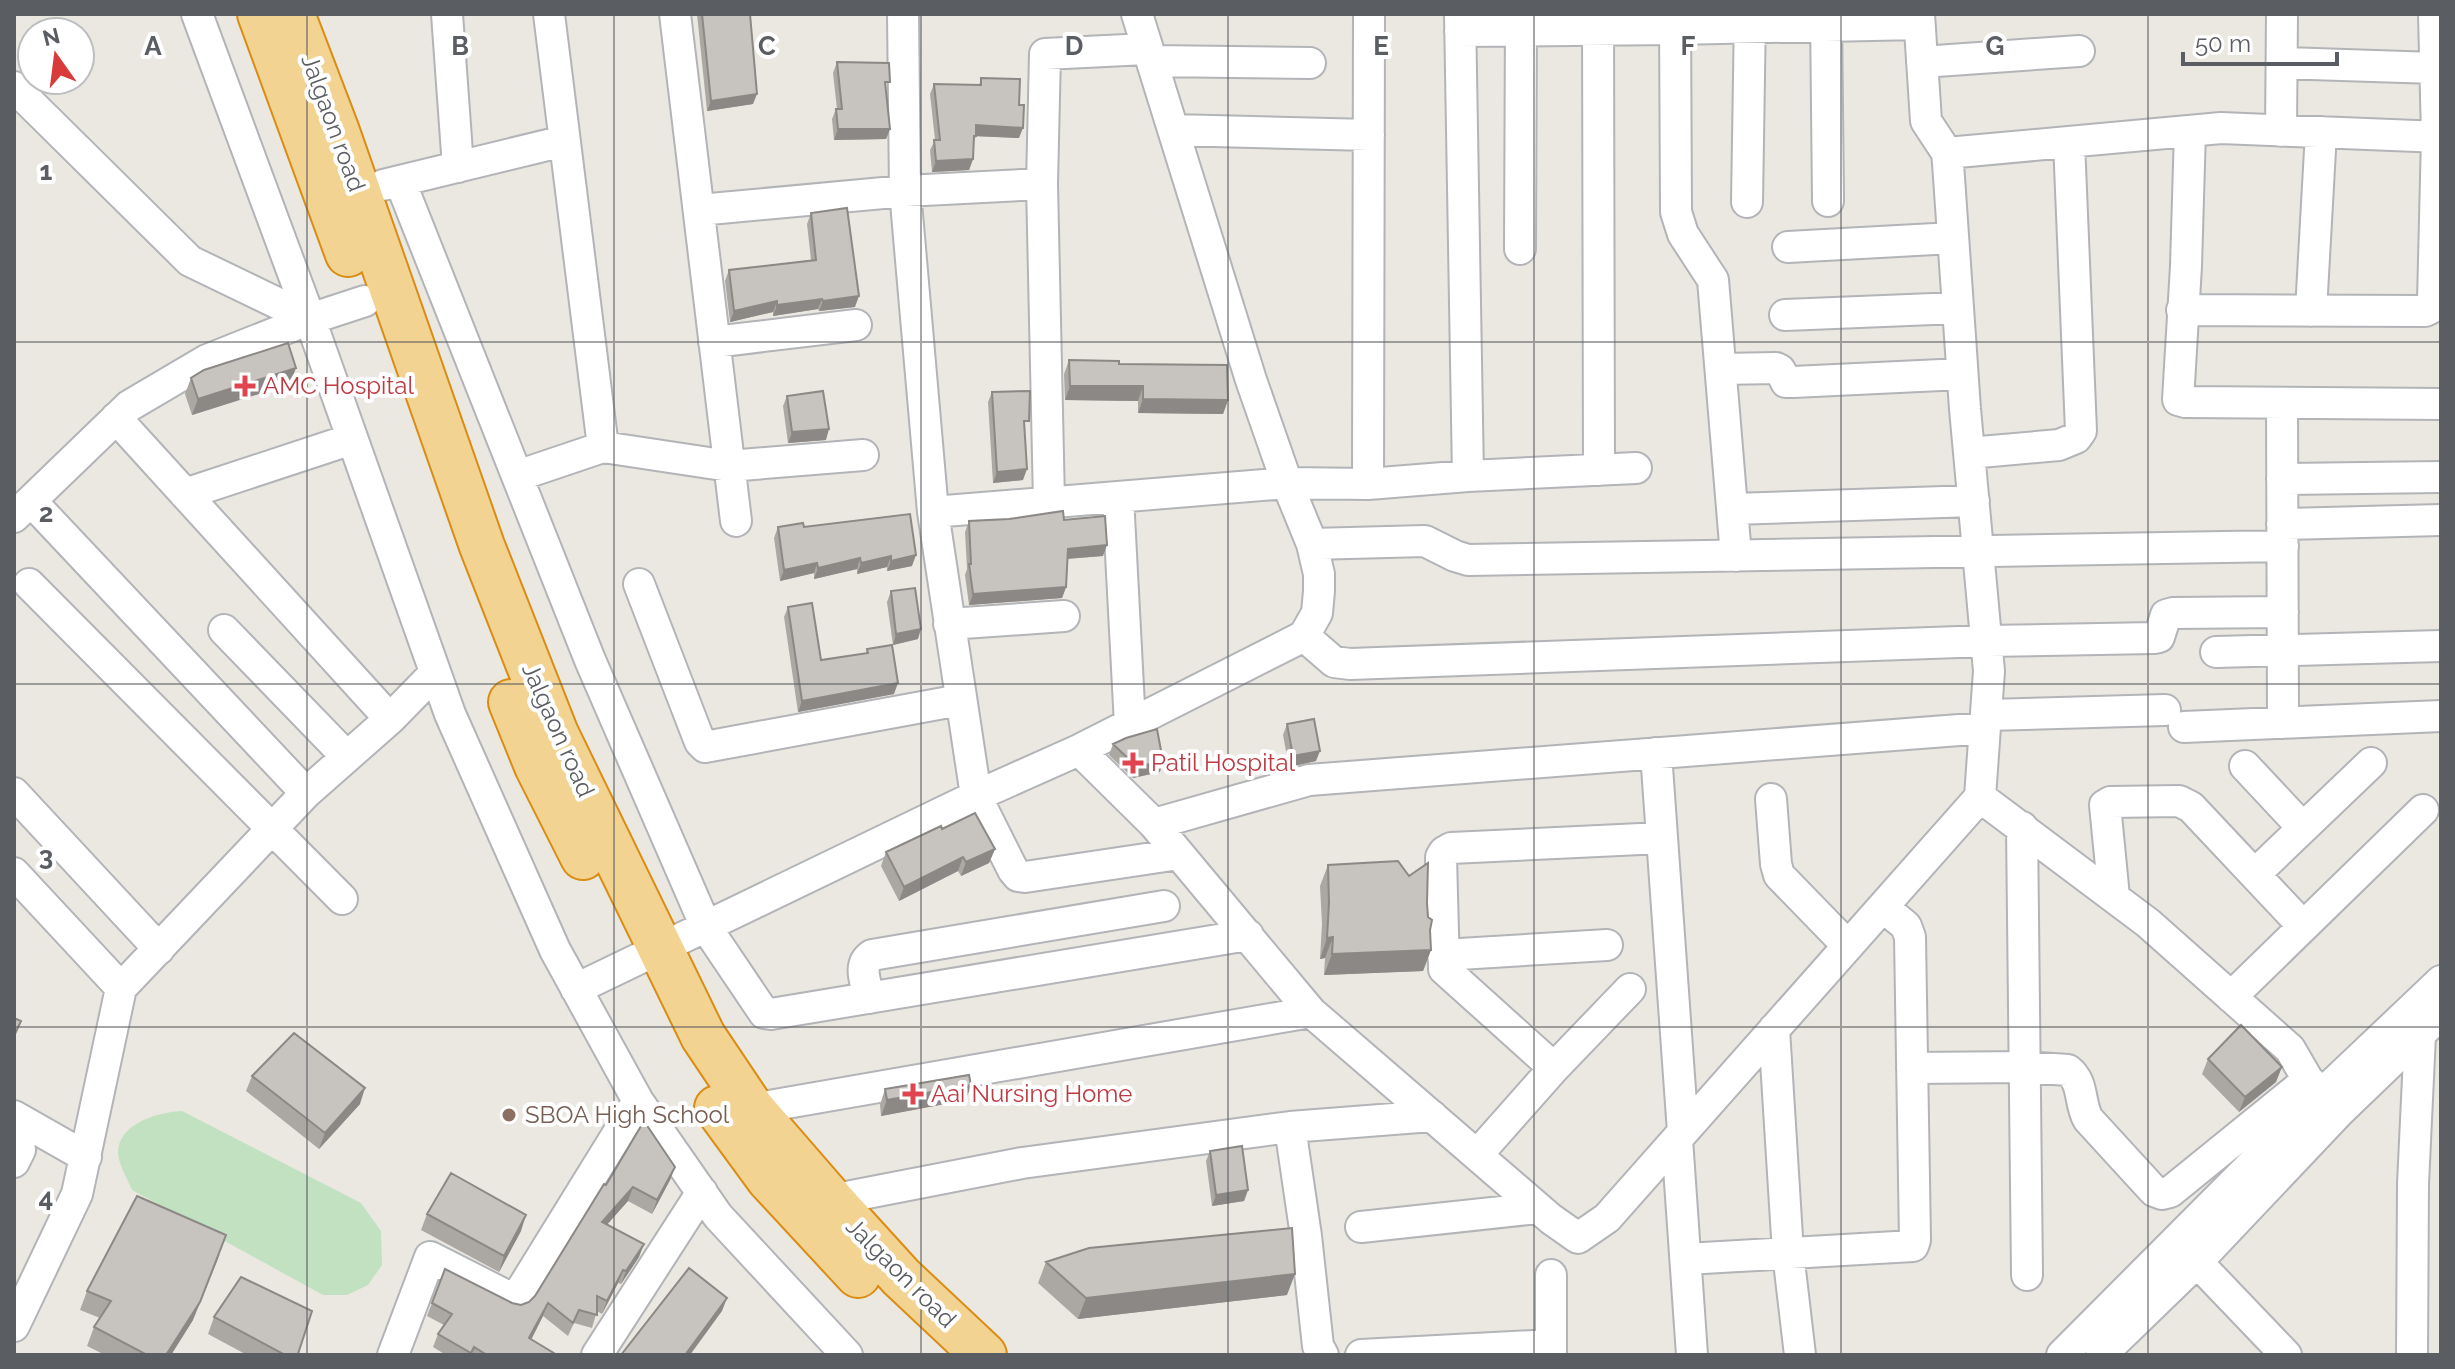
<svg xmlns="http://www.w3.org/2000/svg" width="2455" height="1369" viewBox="0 0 2455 1369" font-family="Raleway,sans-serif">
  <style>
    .green { fill: #c2e1c0 }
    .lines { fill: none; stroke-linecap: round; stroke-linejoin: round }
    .minor-casing { stroke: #b2b4b8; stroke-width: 34 }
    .highway-casing { stroke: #d98d14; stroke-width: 48 }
    .minor { stroke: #fff; stroke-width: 30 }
    .highway { stroke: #f3d391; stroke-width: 44 }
    .wall { fill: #aba8a3 }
    .shaded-wall { fill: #8b8885 }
    .building { fill: #c7c3be; stroke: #8b8885; stroke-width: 2 }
    .grid { fill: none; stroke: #5a5d61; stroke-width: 2; stroke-opacity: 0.55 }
    .health-dot { fill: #e0444e; stroke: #fff; stroke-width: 3 }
    .education-dot { fill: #8d6e63; stroke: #fff; stroke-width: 3 }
    .labels { text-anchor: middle; stroke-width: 8; stroke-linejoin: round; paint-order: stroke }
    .street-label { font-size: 24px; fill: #5a5d61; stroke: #fff }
    .health-label { font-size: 24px; fill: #be3a42; stroke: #fff; text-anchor: start }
    .education-label { font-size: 24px; fill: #785e54; stroke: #fff; text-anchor: start }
    .grid-label { font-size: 26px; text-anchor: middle; font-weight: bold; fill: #5a5d61; stroke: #fff; stroke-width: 8; stroke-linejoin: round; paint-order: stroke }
  </style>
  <rect width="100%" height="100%" fill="#ebe8e1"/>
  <path class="green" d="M182,1111L361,1203L381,1231L382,1265L368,1285L347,1295H323L132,1190C128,1180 119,1165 118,1154C117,1123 159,1112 182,1111Z"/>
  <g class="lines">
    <g class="minor-casing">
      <path id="minor" d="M197,14L310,319L450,714L555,950L638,1101L718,1216L847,1355
        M447,14L458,167
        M549,14L603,447
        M675,14L736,521
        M903,14L905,191L933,512L976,796L1013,870L1018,876L1025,877L1179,854
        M1460,14L1468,476
        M1598,14L1599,470
        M1675,14L1676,212L1683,234L1713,280L1736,556
        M1826,14L1828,201
        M1460,31L1675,29L1919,24
        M1152,61L1310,63
        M1922,62L2079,51
        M2282,63L2435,68
        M14,87L190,261L310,319
        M1173,130L1369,135
        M2190,131L2186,266L2178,400L2185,402L2441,404
        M2281,131L2282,14
        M1947,153L2221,128L2441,137
        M400,181L590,660L706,927L764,1013L771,1014L1248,935
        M383,185L564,141
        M1747,202L1750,14
        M699,210L905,191L1042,184
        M1788,247L1953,238
        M1520,249L1521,14
        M2182,310L2425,311L2431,308L2433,301L2437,137L2434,14
        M2311,311L2321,132
        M1785,315L1958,308
        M714,342L856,325
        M1721,369L1776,368L1780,370L1786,382H1793L1962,374
        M2282,403L2283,723
        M116,418L390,719
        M1969,453L2059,445L2076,438L2081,431L2069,142
        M517,476L603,447L729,466L863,455
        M2282,479L2441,477
        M1368,484L1369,14
        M185,494L352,439
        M1118,497L1130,725
        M32,502L306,793
        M1049,502L1042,184L1045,54L1146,49
        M1732,509L1974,501
        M933,512L1287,483L1368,484L1468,476L1636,468
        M14,517L129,406L207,360L310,319L365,301
        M2282,524L2441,520
        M1312,544L1425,541L1455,556L1468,560L2283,546
        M29,584L342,899
        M639,584L700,742L705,747L960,700
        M949,624L1064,616
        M224,630L347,757
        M1304,636L1334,662L1350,664L1986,641L2154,638L2159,637L2166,615L2173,613L2283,612
        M2216,652L2441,646
        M1986,715L2165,710
        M2184,727L2441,716
        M1079,750L1154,824L1311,1012
        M1656,753L1683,1132
        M2245,766L2303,828
        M14,793L159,949
        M1980,797L2148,923L2290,1049L2308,1080L2321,1092
        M1771,799L1776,864L1779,875L1848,946
        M1154,824L1309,780L1985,728
        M2022,827L2027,1275
        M14,873L121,988
        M2255,874L2371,763
        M2114,897L2105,805L2110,802L2179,801L2191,807L2303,926
        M1443,955L1607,945
        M576,989L976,796L1079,750L1304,636L1317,613L1319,591V574L1312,544L1287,483L1251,380L1137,14
        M2231,997L2423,810
        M869,998C866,982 857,965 872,955L1164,906
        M1774,1029L1788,1253L1800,1355
        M1554,1068L1444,969L1441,857L1444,852L1451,848L1662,838
        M1912,1068L2025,1067L2068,1070C2084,1082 2079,1103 2088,1119L2154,1191L2162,1194L2170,1192L2308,1080
        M752,1109L1311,1012L1551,1219L1578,1238L1607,1218L1980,797L1989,671L1965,409L1948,163L1947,153L1926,121L1919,14
        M14,1116L86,1157
        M1290,1127L1306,1236L1318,1346L1323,1355
        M1677,1139L1692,1355
        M14,1141L20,1150L14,1162
        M1477,1155L1554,1068L1630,989
        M831,1200L1022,1163L1290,1127L1432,1116
        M1361,1227L1538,1208
        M1686,1259L1913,1246L1915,1240L1910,937L1906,926L1883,907
        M2197,1262L2286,1355
        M14,1326L77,1194L121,988L306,793L390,719L435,673
        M393,1355L430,1257L515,1300L638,1101
        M597,1355L702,1192
        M1361,1355L1551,1345
        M1551,1355V1275
        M2062,1355L2323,1093L2441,981
        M2101,1355L2197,1262L2339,1112L2441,1014
        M2412,1355L2413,1184L2420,1035"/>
    </g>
    <g class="highway-casing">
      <path id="highway" d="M260,14L348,254
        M292,14L336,129L482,546L556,734L703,1036L752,1109L831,1200L901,1277L984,1355
        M511,702L537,766L583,857
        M717,1108L769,1179L858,1275"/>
    </g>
    <use href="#minor" class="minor"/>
    <use href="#highway" class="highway"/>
  </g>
  <path class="wall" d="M697,14H750L753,104L707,111Z
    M837,62L886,91L890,129L886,139L834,140L832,119L836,109H837L833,73Z
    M981,78L1019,138L976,136L973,144V159L969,170L932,172L930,150L935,140L930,94L934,84L979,85Z
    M811,213L855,307L819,311L818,309L773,316V312L730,322L725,281L729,270L811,260L807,224Z
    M1069,360L1119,364L1228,400L1223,414L1138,413V401L1065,400L1064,374Z
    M191,378L290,384L192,415L185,394Z
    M992,392L1024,431L1023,480L993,483L988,402Z
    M787,396L826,440L788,443L783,406Z
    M910,514L912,566L887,571V567L857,574V569L814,579V573L780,581L774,538L778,527H804Z
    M1064,520L1103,556L1067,559L1066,587L1062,598L969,605L965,575L967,569L965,532L969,521Z
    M891,591L918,639L893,645L887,602Z
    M788,607L821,660L866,653L867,649L894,694L798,712L784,617Z
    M1287,724L1316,761L1289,767L1283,735Z
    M1113,744L1160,772L1133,778L1109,755Z
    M942,829L995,849L989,863L961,876L958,871L899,901L881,866L886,852Z
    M1328,865L1427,903L1431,950L1423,971L1324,975L1325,958L1320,959L1322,924L1320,886Z
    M2208,1059L2276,1082L2239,1112L2202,1074Z
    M252,1076L360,1104L319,1149L246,1091Z
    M885,1089L966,1100L881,1116L880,1105Z
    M1210,1151L1248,1190L1244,1201L1212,1206L1206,1161Z
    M675,1167L670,1180L652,1214L628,1201L607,1224L639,1257L621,1284L618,1283L602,1314L597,1311L592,1328L574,1323L568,1336L543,1316L531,1339L557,1355H446L433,1347L438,1334L444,1325L427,1316L445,1269L512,1303L521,1305L529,1302L535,1296L606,1185Z
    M427,1214L521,1231L499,1272L421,1230Z
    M1046,1262L1287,1295L1078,1319L1038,1283Z
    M87,1291L193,1320L171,1355H105L87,1346L94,1327L100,1318L80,1310Z
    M214,1317L298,1354L299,1355H247L208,1334Z"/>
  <path class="shaded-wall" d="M757,94L753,104L707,111L711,101Z
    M976,125L1023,128L1019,138L972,136Z
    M838,129H890L886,139L834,140Z
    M973,159L969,170L932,172L936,161Z
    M859,296L855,307L819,311L823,301Z
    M822,299L818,309L773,316L777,305Z
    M777,301L773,312L730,322L734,311Z
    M296,368L290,384L192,415L198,399Z
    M1070,386H1143L1138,401L1065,400Z
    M1143,399L1228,400L1223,414L1138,413Z
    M829,429L826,440L788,443L792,432Z
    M1027,469L1023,480L993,483L997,472Z
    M1107,545L1103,556L1064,559L1068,549Z
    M916,555L912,566L887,571L891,561Z
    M891,556L887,567L857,574L861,563Z
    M860,558L857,569L814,579L818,568Z
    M817,563L814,573L780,581L784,570Z
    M1066,587L1062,598L969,605L973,594Z
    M921,629L918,639L893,645L896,634Z
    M898,683L894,694L798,712L802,701Z
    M1320,751L1316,761L1289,767L1293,756Z
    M1163,761L1160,772L1133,778L1137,767Z
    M995,849L989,863L961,876L966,862Z
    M963,857L958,871L899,901L904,887Z
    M1333,937L1325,958L1320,959L1327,938Z
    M1431,950L1423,971L1324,975L1332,954Z
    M2282,1067L2276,1082L2239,1112L2245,1097Z
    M971,1085L966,1100L881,1116L887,1100Z
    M365,1088L360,1104L319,1149L325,1133Z
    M675,1167L670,1180L652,1214L657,1200Z
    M633,1187L628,1201L598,1235L602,1222Z
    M1248,1190L1244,1201L1212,1206L1216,1195Z
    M526,1215L521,1231L499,1272L504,1256Z
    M644,1244L639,1257L621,1284L626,1271Z
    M220,1254L193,1320L171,1355H166Z
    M623,1270L618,1283L602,1314L607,1301Z
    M1295,1274L1287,1295L1078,1319L1086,1298Z
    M727,1298L722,1311L690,1355H685Z
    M548,1303L543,1316L525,1352L529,1338Z"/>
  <path class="building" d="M702,14H750L757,94L711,101Z
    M837,62L889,63L890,82H885L890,129H838L836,109H842Z
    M981,78L1020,79L1019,105H1024L1023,128L976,125V136H974L973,159L936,161L934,140H940L934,84L981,85Z
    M847,208L859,296L823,301L822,299L777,305V301L734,311L729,270L816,260L811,213Z
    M288,343L296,368L198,399L191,378L204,370Z
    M1069,360L1119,361V364L1227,365L1228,400L1143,399V386H1070Z
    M823,391L829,429L792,432L787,396Z
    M1030,391L1029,421H1024L1027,469L997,472L992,392Z
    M1063,511L1064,520L1105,516L1107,545L1068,549L1066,587L973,594L969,564H971L969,521L1009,519Z
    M910,514L916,555L891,561V556L861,563L860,558L818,568L817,563L784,570L778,527L803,523L804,527Z
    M915,588L921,629L896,634L891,591Z
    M812,603L821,660L868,653L867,649L892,645L898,683L802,701L788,607Z
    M1314,719L1320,751L1293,756L1287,724Z
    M1157,729L1163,761L1137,767L1113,744L1126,738Z
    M975,813L995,849L966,862L963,857L904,887L886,852L941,826L942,829Z
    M1398,861L1409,876L1428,863L1427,903L1428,917L1432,920L1430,930L1431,950L1332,954L1333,937L1327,938L1329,903L1328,865Z
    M14,1018L21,1021L14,1036Z
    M2241,1025L2282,1067L2245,1097L2208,1059Z
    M294,1033L365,1088L325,1133L252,1076Z
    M969,1075L971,1085L887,1100L885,1089Z
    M644,1121L675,1167L657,1200L633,1187L602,1222L644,1244L626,1271L623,1270L607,1301L597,1296V1315L579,1310L573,1323L548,1303L529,1338L557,1355H487L474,1347L471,1353L438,1334L452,1314L432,1303L445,1269L512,1303L521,1305L529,1302L535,1296L604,1184L606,1185Z
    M1242,1146L1248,1190L1216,1195L1210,1151Z
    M451,1173L526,1215L504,1256L427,1214Z
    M137,1196L226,1235L200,1302L166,1355H147L94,1327L111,1301L87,1291Z
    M1292,1228L1295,1274L1086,1298L1046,1262L1089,1248Z
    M689,1268L727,1298L685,1355H621Z
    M241,1277L312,1311L298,1354L299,1355H285L214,1317Z"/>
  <path class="grid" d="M307,14V1355M614,14V1355M921,14V1355M1228,14V1355M1534,14V1355M1841,14V1355M2148,14V1355M14,342H2441M14,684H2441M14,1027H2441"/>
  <g class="health-dot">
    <path d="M241 374h8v8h8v8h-8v8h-8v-8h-8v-8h8z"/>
    <path d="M1129 751h8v8h8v8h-8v8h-8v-8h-8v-8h8z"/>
    <path d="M909 1082h8v8h8v8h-8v8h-8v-8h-8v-8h8z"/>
  </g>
  <circle class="education-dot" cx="509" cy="1115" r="8"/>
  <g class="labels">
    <g class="street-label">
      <text transform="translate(333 123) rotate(70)" y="8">Jalgaon road</text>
      <text transform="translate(558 730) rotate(66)" y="8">Jalgaon road</text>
      <text transform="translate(901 1273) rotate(45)" y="8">Jalgaon road</text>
    </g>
    <g class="health-label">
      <text x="263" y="394">AMC Hospital</text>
      <text x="1151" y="771">Patil Hospital</text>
      <text x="931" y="1102">Aai Nursing Home</text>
    </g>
    <g class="education-label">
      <text x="525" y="1123">SBOA High School</text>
    </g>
  </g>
  <g class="grid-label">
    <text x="153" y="55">A</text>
    <text x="460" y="55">B</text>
    <text x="767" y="55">C</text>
    <text x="1074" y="55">D</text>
    <text x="1381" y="55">E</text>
    <text x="1688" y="55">F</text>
    <text x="1995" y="55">G</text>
    <text x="46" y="180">1</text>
    <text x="46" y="522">2</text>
    <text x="46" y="865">3</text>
    <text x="46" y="1207">4</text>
  </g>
  <rect width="2455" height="1369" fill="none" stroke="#5a5d61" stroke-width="32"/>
  <g transform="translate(56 56) rotate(346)"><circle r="38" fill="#ffffff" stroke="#bdbec0" stroke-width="2"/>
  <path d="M0-6L14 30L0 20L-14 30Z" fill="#d93b3a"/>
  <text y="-12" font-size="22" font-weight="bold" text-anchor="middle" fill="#5a5d61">N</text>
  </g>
  <path d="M2183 52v12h154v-12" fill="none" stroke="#5a5d61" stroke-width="4"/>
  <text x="2195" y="52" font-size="24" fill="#5a5d61" stroke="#ffffff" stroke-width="6" paint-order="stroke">50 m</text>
</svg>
